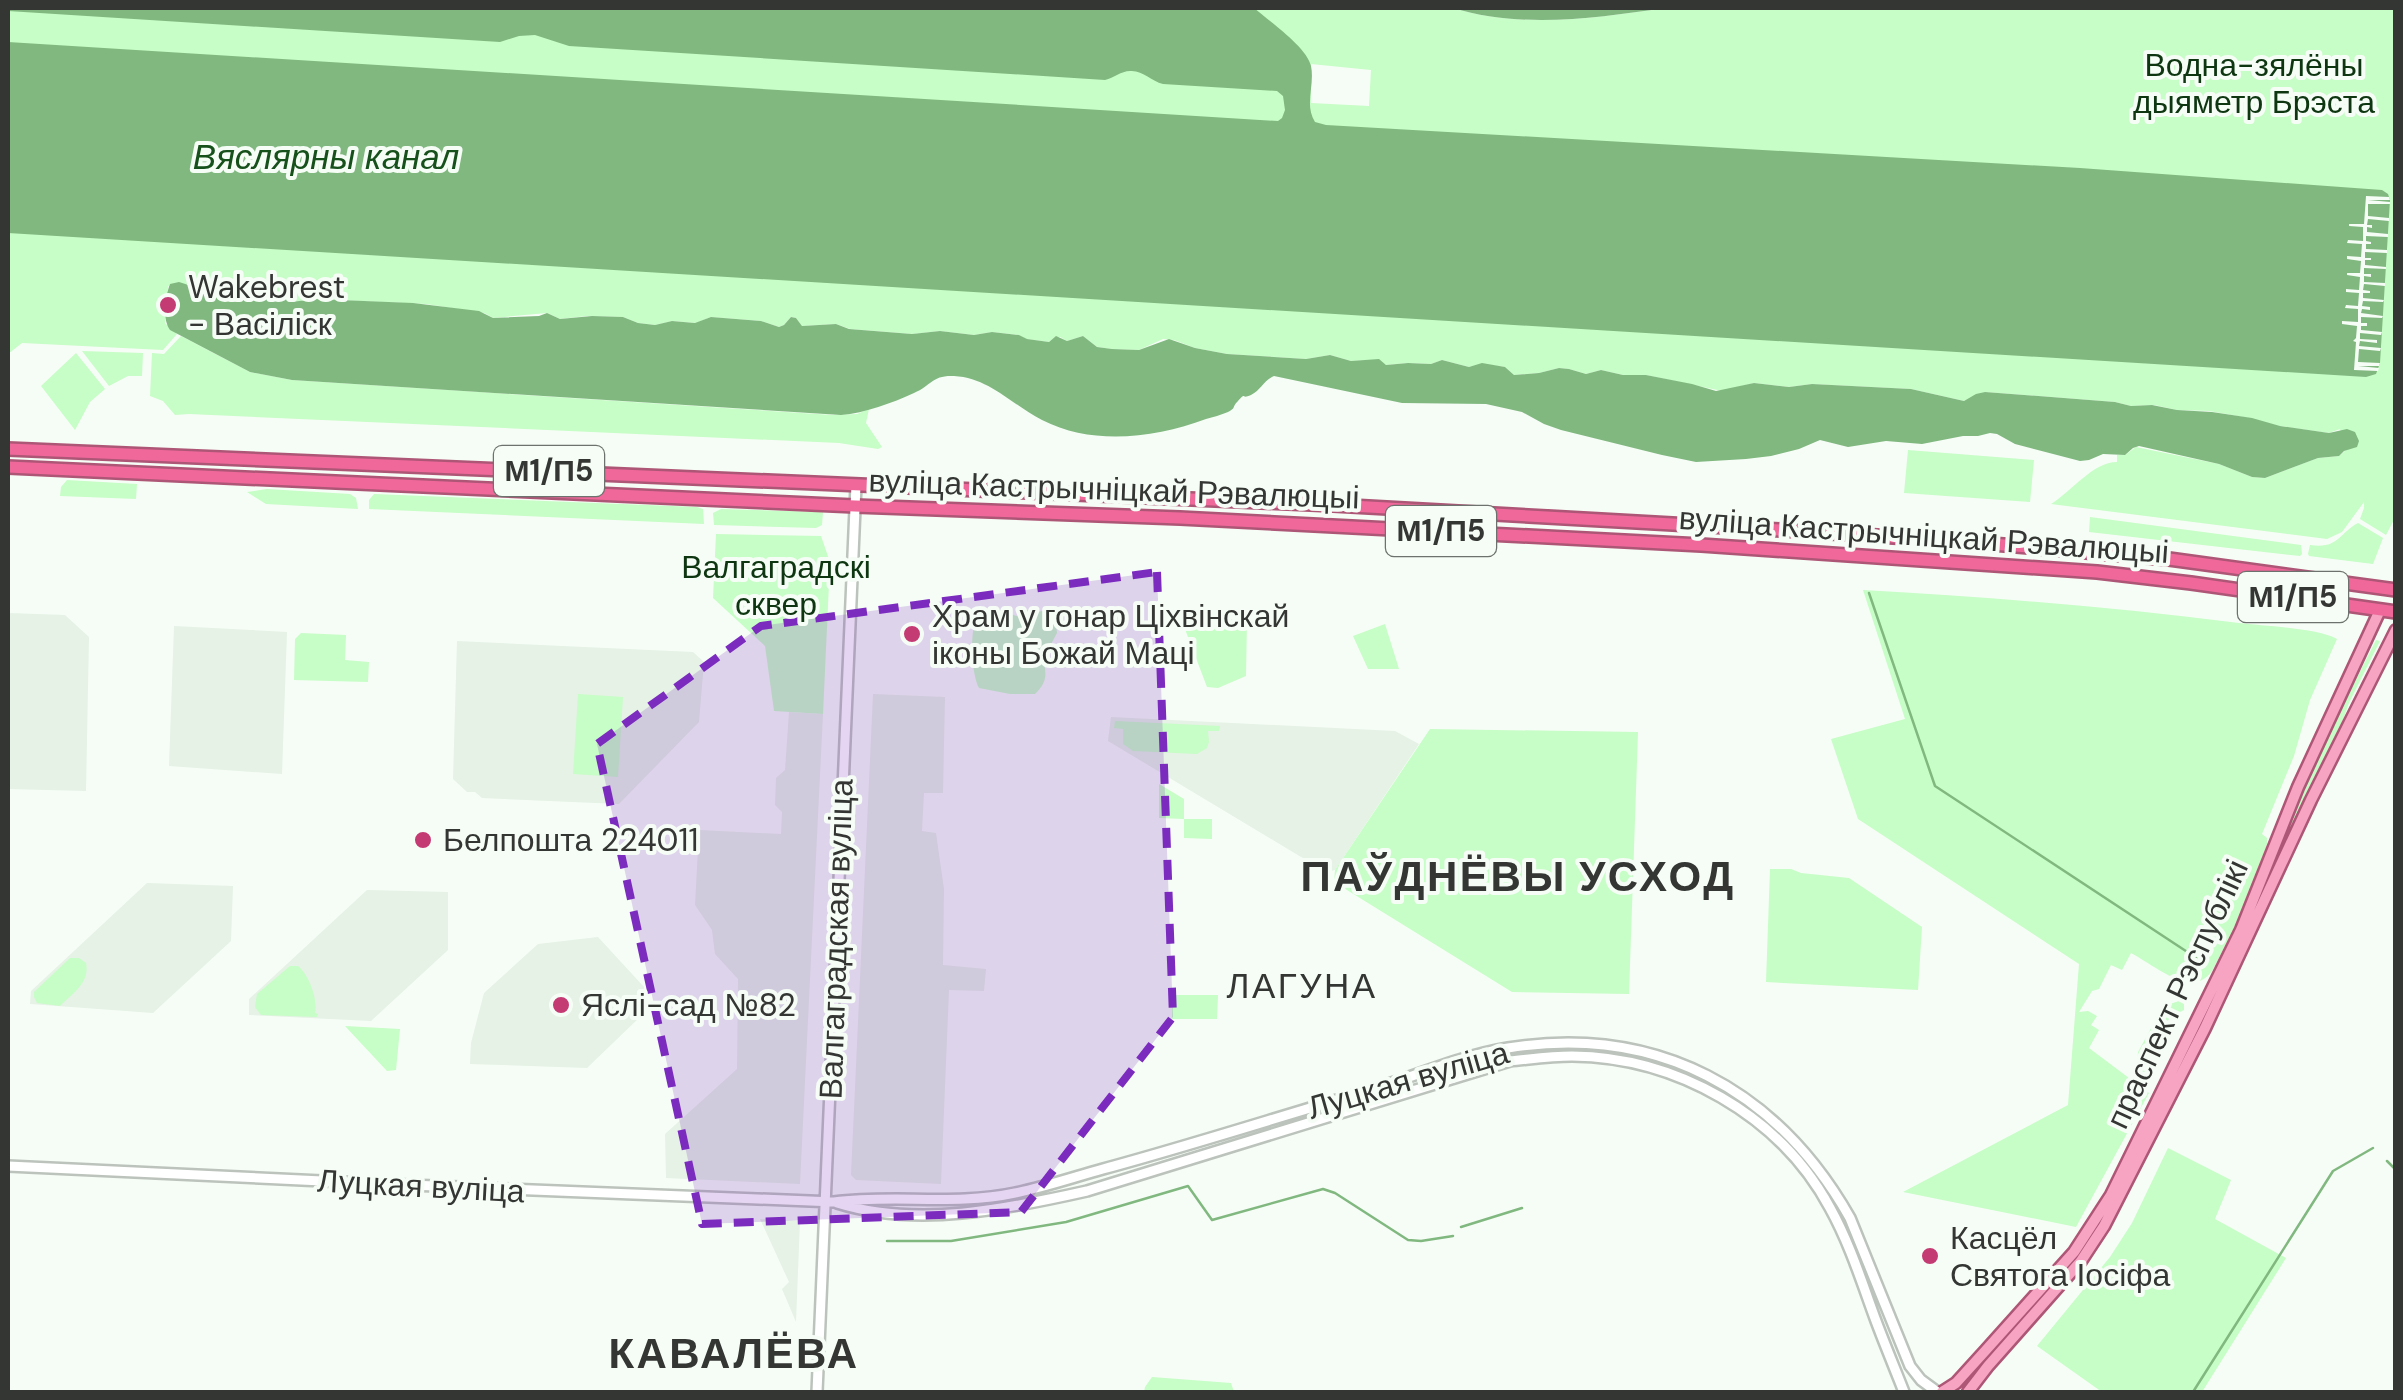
<svg xmlns="http://www.w3.org/2000/svg" width="2403" height="1400" viewBox="0 0 2403 1400" font-family="'DM Sans',sans-serif">
  <style>
    .built { fill: #e5f2e5 }
    .green { fill: #c7fdc6; fill-rule: evenodd }
    .water { fill: #80b880 }
    .pier { fill: #f6fdf6 }
    .lines { fill: none; stroke-linecap: round; stroke-linejoin: round }
    .stream { stroke: #80b880; stroke-width: 2.5 }
    .secondary-casing { stroke: #bcc3bc; stroke-width: 14 }
    .primary-casing { stroke: #ae5676; stroke-width: 15 }
    .highway-casing { stroke: #ae5676; stroke-width: 16 }
    .secondary { stroke: #fff; stroke-width: 9 }
    .primary { stroke: #f6a4c2; stroke-width: 10 }
    .highway { stroke: #f0689a; stroke-width: 11 }
    .marked { fill: #7b2cbf; fill-opacity: 0.2; stroke: #7b2cbf; stroke-width: 8; stroke-dasharray: 20 12; stroke-linejoin: round }
    .poi-dot { fill: #c43a73; stroke: #f6fdf6; stroke-width: 4 }
    .labels { text-anchor: middle; stroke-width: 8; stroke-linejoin: round; paint-order: stroke }
    .shield { fill: #f6fdf6; stroke: #6e726e; stroke-width: 2.5 }
    .shield-label { font-size: 30px; font-weight: bold; fill: #343634 }
    .park-label { font-size: 32px; fill: #0d3611; stroke: #f6fdf6 }
    .poi-label { font-size: 32px; fill: #343634; stroke: #f6fdf6; text-anchor: start }
    .street-label { font-size: 32px; fill: #343634; stroke: #f6fdf6 }
    .water-label { font-size: 35px; font-style: italic; fill: #16501b; stroke: #f6fdf6 }
    .neighbourhood-label { font-size: 35px; letter-spacing: 2.5px; fill: #343634; stroke: #f6fdf6 }
    .district-label { font-size: 42px; font-weight: bold; letter-spacing: 2.5px; fill: #343634; stroke: #f6fdf6 }
  </style>
  <rect width="100%" height="100%" fill="#f6fdf6"/>
  <path class="built" d="M8,613L65,615L89,637L86,791L8,789Z
    M174,626L287,632L282,774L169,766Z
    M457,641L693,652L704,662L699,722L619,804L482,798L475,792H467L453,779Z
    M873,694L945,697L943,793H924L922,831L936,833L944,889L943,965L986,969L984,991L949,990L941,1184L856,1180L851,1175Z
    M789,712L823,714L800,1184L666,1178L665,1134L737,1069L738,979L715,954L712,930L695,905L699,830L781,834L782,812L775,805L776,778L785,770Z
    M1111,717L1395,731L1419,744L1335,870L1326,872L1108,741Z
    M147,883L233,886L231,941L153,1013L30,1004L31,991Z
    M367,890L448,892V950L371,1021L249,1015V999Z
    M598,937L644,987L641,1016L587,1068L470,1064L471,1043L484,993L538,944Z
    M760,1219L800,1221L796,1322L782,1289L789,1282Z"/>
  <path class="green" d="M8,8H1453C1522,29 1596,18 1665,8H2395L2396,516L2386,535L2360,519L2364,508V502L2342,532L2327,539L2051,504C2072,491 2093,462 2117,462V455H2125L2136,447L2219,464L2252,477L2265,478L2318,458L2339,456L2347,449L2340,429L2329,433L2279,426L2249,418L2209,411L2177,410L2154,405L2131,406L2115,402L1985,392L1964,401L1911,389L1812,384L1789,387L1754,383L1722,391L1646,375H1623L1601,370L1586,374L1569,369L1559,368L1539,373L1514,375L1505,367L1482,364L1469,367L1442,360L1431,364L1408,363L1386,365L1379,360L1351,361L1330,355L1306,359L1227,354L1195,348L1174,340L1163,339L1139,350L1112,349L1097,347L1083,336L1067,341L1060,337H1055L1049,342L1026,339L1019,335L992,332L974,335L940,331L912,334L850,329L836,324L802,326L796,318L791,317L784,325L779,327L761,321L711,317L696,323L672,321L655,325L638,323L623,317L587,316L560,319L547,313L493,318L484,313L426,304L315,299L291,302L287,301L284,294L278,292L269,298L239,294L231,290L211,291L192,284H170L168,287L165,323L177,334L163,350L22,343L8,354ZM1311,64L1371,70L1369,106L1311,103Z
    M181,336L250,372L292,380L833,415L857,414L869,409L866,423L882,447L878,449L839,443L189,414L175,415L163,401L150,396L152,353L164,354Z
    M82,351L143,353L142,376H128L109,386Z
    M76,353L105,389L90,402L75,430L41,386Z
    M1908,450L2034,460L2030,502L1904,493Z
    M67,480L137,484L136,499L60,496L61,487Z
    M267,489L350,494L356,498L358,509L266,504L247,492Z
    M374,494L697,507L703,509L704,524L369,509V500Z
    M721,509L823,512L822,525L816,528L714,525L713,513Z
    M2090,517L2301,545L2302,554L2300,556L2089,532Z
    M2358,523L2383,538L2373,564L2309,556L2308,554L2310,545C2339,549 2338,534 2358,523Z
    M716,534L821,536L830,562L823,714L774,711L765,646L713,598Z
    M1863,590C1989,597 2114,607 2239,623C2264,626 2317,628 2337,639L2310,700L2294,756L2262,834L2267,838V844L2248,902L2212,971C2192,1000 2153,964 2131,953L2122,970L2111,965L2099,989L2092,991L2079,1012L2088,1011L2097,1016L2091,1025L2099,1030L2089,1048L2149,1093L2076,1227L1903,1192L2068,1105L2079,964L1858,819L1831,739L1905,719Z
    M989,607L996,608L1016,616L1042,611L1055,618L1057,633L1043,659C1047,675 1047,682 1035,694H1010L979,688C971,674 968,622 981,611C983,609 986,609 989,607Z
    M1180,616L1247,620L1246,676L1218,688L1207,687Z
    M1385,624L1399,669H1368L1353,636Z
    M301,633L346,635L345,660L369,662L368,682L294,680L295,639Z
    M2376,640L2380,641L2349,703L2335,742L2301,809L2279,859L2277,857C2305,782 2340,711 2376,640Z
    M578,694L623,697L618,777L573,774Z
    M1115,721L1220,726L1219,731H1208L1209,742L1207,748L1197,754L1133,751L1123,744V729L1114,728Z
    M1430,729L1638,732L1629,994L1512,992L1334,882L1335,870Z
    M1159,784L1184,799V819H1212V839L1184,838V819L1159,818Z
    M1770,869H1791L1801,873L1849,878L1922,927L1918,990L1766,982Z
    M70,958H79L86,963C90,983 73,993 60,1006L37,1003L34,997V992Z
    M290,966H298C309,975 318,999 315,1013L318,1014L317,1017L261,1015L255,1007L257,994Z
    M1172,995H1218L1217,1019H1172Z
    M2179,1001L2184,1004V1010L2180,1012L2173,1011L2149,1059L2151,1073L2142,1075L2137,1067L2138,1052L2160,1012L2167,1005Z
    M345,1026L400,1029L396,1070L387,1071Z
    M2168,1148L2231,1180L2215,1219L2286,1258L2202,1392H2102L2037,1346L2110,1257L2132,1223Z
    M1152,1377L1231,1383L1234,1392H1144L1145,1387Z"/>
  <path class="water" d="M8,8H1254C1269,21 1307,47 1311,66C1315,85 1304,105 1315,122L1326,125L2080,168L2382,190L2388,194L2390,200L2380,363L2376,374L2366,377L8,233V42L1278,121L1282,118L1285,110L1283,96L1277,91L1163,84C1151,81 1143,70 1130,71C1121,71 1114,78 1105,80L569,46L535,35L519,36L500,42L8,11Z
    M1453,8H1665C1596,18 1522,29 1453,8Z
    M179,282L211,292L231,290L239,294L269,298L282,292L287,301L291,302L315,299L413,303L479,311L493,318L539,316L547,313L560,319L592,316L623,317L638,323L655,325L672,321L695,323L711,317L761,321L779,327L784,325L791,317L796,318L802,326L836,324L849,329L912,334L940,331L974,335L992,332L1019,335L1027,339L1049,342L1056,336L1067,341L1083,336L1097,347L1112,349L1139,350L1169,339L1195,348L1227,354L1306,359L1330,355L1351,361L1379,359L1386,365L1408,363L1431,364L1442,360L1469,367L1482,363L1505,367L1514,375L1539,373L1559,368L1569,369L1586,374L1601,370L1623,375H1646L1692,384L1716,391L1754,383L1789,387L1812,384L1911,389L1964,401L1976,394L1985,392L2115,402L2131,406L2152,405L2177,410L2212,412L2252,418L2280,426L2329,433L2347,429L2355,432L2359,441L2357,447L2344,451L2339,456L2318,458L2265,478L2252,477L2219,464L2139,446L2133,448L2125,455L2103,454L2089,460L2080,461L2015,444L1997,434L1990,433L1978,436H1963L1922,444L1886,441L1848,447L1820,440L1799,449L1771,456L1746,459L1696,462L1662,455L1561,430L1544,424L1522,412L1486,404L1402,403L1274,376C1263,381 1261,390 1251,395C1240,400 1247,391 1238,401C1231,408 1237,407 1228,412C1221,415 1213,417 1206,419C1154,438 1093,446 1042,420C1012,405 990,378 954,376C932,375 932,385 914,393C892,403 865,413 841,415L292,380L250,372L170,330C162,319 165,297 170,284Z"/>
  <path class="pier" d="M2366,196L2389,197L2390,200H2368L2390,202V204H2368V216L2389,218V221L2368,219L2367,225H2372V228L2367,227V232L2388,234V237L2366,236V241L2371,242V244H2366V249L2387,250V253L2365,252V258H2371V260H2365V265L2386,267V269L2364,268V274H2371V277L2364,276V282L2385,283V286L2364,284L2363,290L2370,291V293H2363V298L2384,300L2383,302L2363,301L2362,306L2370,307V310L2362,309L2361,313L2383,316L2382,318L2361,317V323H2367V326H2361V330L2382,332L2381,335L2360,333V339L2377,340V343L2360,341L2359,346L2381,348L2380,351L2359,349L2358,362L2380,363L2379,366H2358L2379,368L2378,371L2354,370L2356,342L2353,341L2356,338L2357,326L2342,324V321L2358,322V309L2345,308L2346,305L2358,306L2359,293L2346,292V289L2359,290L2360,277L2347,275V273H2360L2361,261L2347,259V256L2361,257L2362,244L2347,243L2348,240L2363,241V227L2349,226V224H2364Z"/>
  <g class="lines">
    <path class="stream" d="M1869,593L1935,786L2198,959
      M2387,1161L2396,1170
      M1461,1227L1522,1208
      M887,1241H951L1066,1222L1188,1186L1212,1220L1323,1189L1335,1193L1408,1240L1421,1241L1453,1236
      M2193,1392L2333,1171L2373,1148"/>
    <g class="secondary-casing">
      <path id="secondary" d="M8,1166L385,1184L834,1202C894,1194 955,1206 1015,1193C1045,1187 1074,1177 1103,1169C1188,1146 1272,1119 1357,1094C1406,1080 1459,1056 1508,1048C1656,1024 1777,1089 1850,1218L1910,1366L1921,1380L1936,1391
        M837,1203C917,1228 1007,1209 1087,1191L1510,1061C1531,1059 1551,1056 1572,1056C1676,1057 1780,1115 1830,1208C1850,1244 1862,1283 1876,1321C1885,1345 1895,1369 1904,1392
        M817,1392L856,485"/>
    </g>
    <g class="primary-casing">
      <path id="primary" d="M1942,1392L1956,1383L1986,1350L2074,1252L2111,1195L2241,930L2298,787L2380,610
        M1968,1392L1988,1366L2081,1261L2104,1226L2205,1028L2311,800L2396,630"/>
    </g>
    <g class="highway-casing">
      <path id="highway" d="M8,449L1333,505L1799,531L1956,541L2169,559L2396,590
        M8,467L855,506L1180,518L1701,545L2097,572L2191,583L2396,612"/>
    </g>
    <use href="#secondary" class="secondary"/>
    <use href="#primary" class="primary"/>
    <use href="#highway" class="highway"/>
  </g>
  <path class="marked" d="M1157,572L1173,1017L1021,1212L702,1224L597,744L761,626Z"/>
  <g class="poi-dot">
    <circle cx="168" cy="305" r="10"/>
    <circle cx="912" cy="634" r="10"/>
    <circle cx="423" cy="840" r="10"/>
    <circle cx="561" cy="1005" r="10"/>
    <circle cx="1930" cy="1256" r="10"/>
  </g>
  <g class="labels">
    <g class="shield">
      <rect x="494" y="446" width="110" height="50" rx="8"/>
      <rect x="1386" y="506" width="110" height="50" rx="8"/>
      <rect x="2238" y="572" width="110" height="50" rx="8"/>
    </g>
    <g class="shield-label">
      <text x="549" y="481">М1/П5</text>
      <text x="1441" y="541">М1/П5</text>
      <text x="2293" y="607">М1/П5</text>
    </g>
    <g class="park-label">
      <text x="2254" y="76">Водна-зялёны<tspan x="2254" dy="37">дыяметр Брэста</tspan></text>
      <text x="776" y="578">Валгаградскі<tspan x="776" dy="37">сквер</tspan></text>
    </g>
    <g class="poi-label">
      <text x="188" y="298">Wakebrest<tspan x="188" dy="37">- Васіліск</tspan></text>
      <text x="932" y="627">Храм у гонар Ціхвінскай<tspan x="932" dy="37">іконы Божай Маці</tspan></text>
      <text x="443" y="851">Белпошта 224011</text>
      <text x="581" y="1016">Яслі-сад №82</text>
      <text x="1950" y="1249">Касцёл<tspan x="1950" dy="37">Святога Іосіфа</tspan></text>
    </g>
    <g class="street-label">
      <text transform="translate(1114 489) rotate(2)" y="11">вуліца Кастрычніцкай Рэвалюцыі</text>
      <text transform="translate(1924 535) rotate(4)" y="11">вуліца Кастрычніцкай Рэвалюцыі</text>
      <text transform="translate(836 939) rotate(-88)" y="11">Валгаградская вуліца</text>
      <text transform="translate(2177 994) rotate(-65)" y="11">праспект Рэспублікі</text>
      <text transform="translate(1408 1080) rotate(-16)" y="11">Луцкая вуліца</text>
      <text transform="translate(421 1186) rotate(3)" y="11">Луцкая вуліца</text>
    </g>
    <g class="water-label">
      <text x="326" y="169">Вяслярны канал</text>
    </g>
    <g class="neighbourhood-label">
      <text x="1302" y="998">ЛАГУНА</text>
    </g>
    <g class="district-label">
      <text x="1518" y="891">ПАЎДНЁВЫ УСХОД</text>
      <text x="734" y="1368">КАВАЛЁВА</text>
    </g>
  </g>
  <rect width="2403" height="1400" fill="none" stroke="#343634" stroke-width="20"/>
</svg>
